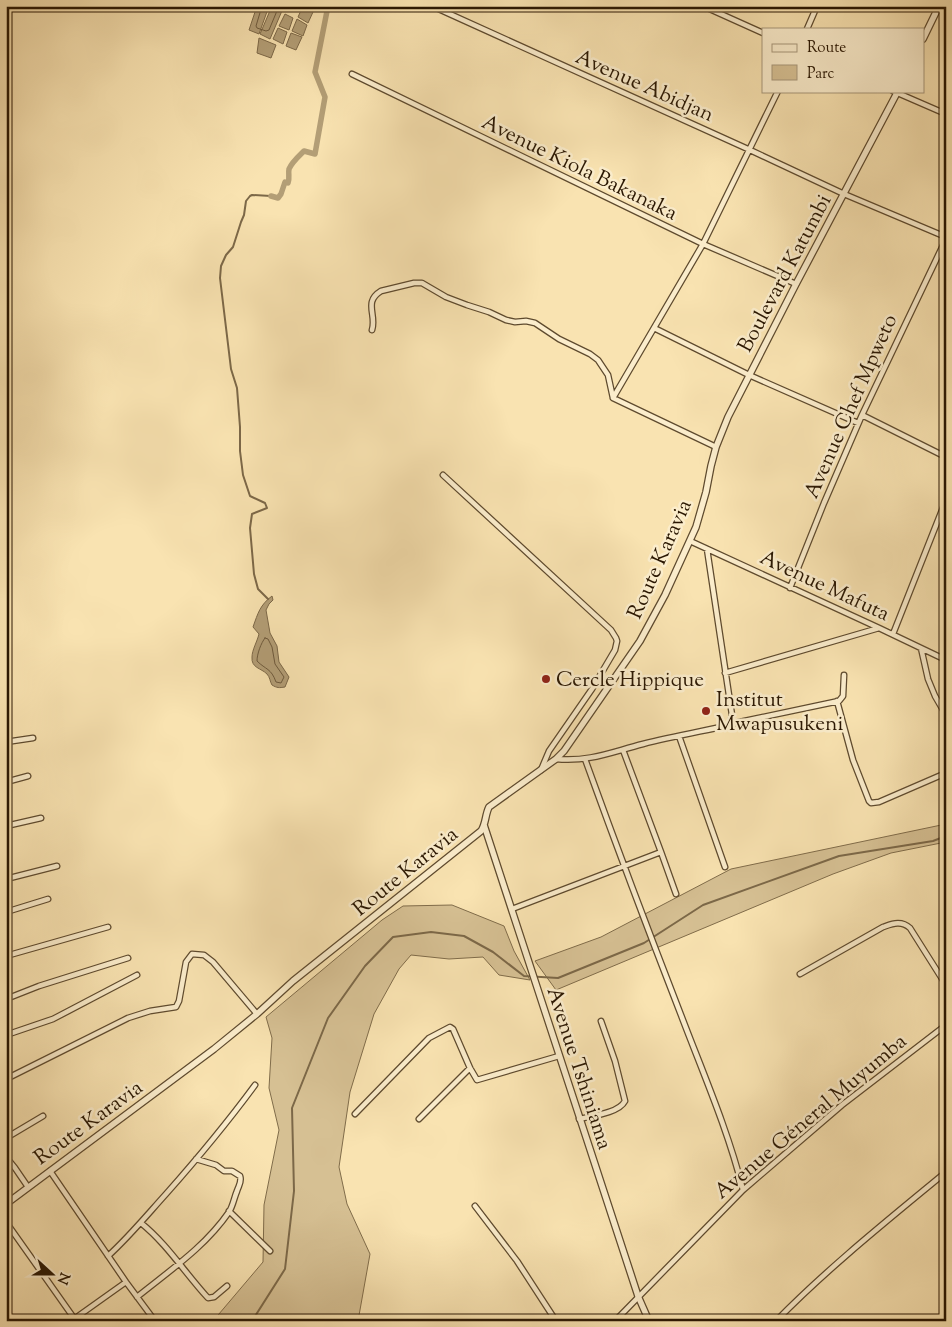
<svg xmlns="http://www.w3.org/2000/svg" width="952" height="1327" viewBox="0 0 952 1327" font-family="'Sorts Mill Goudy',serif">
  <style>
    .green { fill: #d6c093; stroke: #806c4a }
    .water { fill: #b39e76; stroke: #7c6848 }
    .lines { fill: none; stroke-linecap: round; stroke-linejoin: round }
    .shore { stroke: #6e5a3c; stroke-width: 1 }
    .stream { stroke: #7c6848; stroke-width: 2 }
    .canal { stroke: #b39e76; stroke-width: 5.5 }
    .minor-casing { stroke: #5e4a2e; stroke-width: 7 }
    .tertiary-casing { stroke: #5e4a2e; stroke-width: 8 }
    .minor { stroke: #fbedcc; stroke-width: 4.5 }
    .tertiary { stroke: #fbedcc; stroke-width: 5.5 }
    .poi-dot { fill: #8f2418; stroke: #fbedcc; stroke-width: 2 }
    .labels { text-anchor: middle; stroke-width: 5; stroke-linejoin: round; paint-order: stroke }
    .street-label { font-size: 21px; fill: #2a1702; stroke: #fbedcc }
    .poi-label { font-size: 21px; fill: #2a1702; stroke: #fbedcc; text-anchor: start }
  </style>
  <rect width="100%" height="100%" fill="#f9e3b1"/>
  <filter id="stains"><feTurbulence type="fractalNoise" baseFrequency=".004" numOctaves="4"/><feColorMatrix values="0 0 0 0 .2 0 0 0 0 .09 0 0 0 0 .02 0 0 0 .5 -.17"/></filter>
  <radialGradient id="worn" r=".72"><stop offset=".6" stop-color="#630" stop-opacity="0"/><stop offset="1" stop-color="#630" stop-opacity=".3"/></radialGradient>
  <path class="green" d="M946,824V842L891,853L833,874L556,990L535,961L601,937L731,869Z
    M452,905L504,926L514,951L530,980L499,975L483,957L449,959L411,955L399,969L374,1014L350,1092L339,1167L347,1204L370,1254L358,1321H213L263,1262L264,1205L279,1130L269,1088L272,1038L266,1017L382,920L403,906Z"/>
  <path class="water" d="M257,6H269L259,34L249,30Z
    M272,6H284L270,39L260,34Z
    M303,6L313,12L308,23L298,17Z
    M285,14L293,18L289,30L279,26Z
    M297,19L307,25L303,36L292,31Z
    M278,28L287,32L283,44L273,39Z
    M291,33L302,37L296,50L286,46Z
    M259,38L276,45L271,58L257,53Z
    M272,596L273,600L269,604L266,610L270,633L277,646L279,662L289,677L285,687C279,688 277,688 272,685C270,682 270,677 267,674C261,668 251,668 252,657C252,650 257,642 259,634L253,627C258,613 260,605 272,596Z"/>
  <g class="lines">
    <path class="shore" d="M262,6L256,26L257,28L266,31L269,30L279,6
      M265,638L268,639L272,647L275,664L284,677L281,683L276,682C271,668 266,670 257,661C257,654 261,643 265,638Z"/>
    <path class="stream" d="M268,599L258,589L254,574L250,528L252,514L267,508L265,503L250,496L243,475L240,451V427L237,388L231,369L220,278L221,266L226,255L233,247L241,222L244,215L246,201L250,196L252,195L271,196
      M252,1321L285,1269L294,1191L292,1108L328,1018L365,966L393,937L431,932L464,936L493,952L524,976L558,978L644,943L703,905L839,856L933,841L946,836"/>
    <path class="canal" d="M271,196L278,198L281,194L285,182L288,183C290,178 288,174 289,169C292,162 299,156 304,151L315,154L325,97L315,72L328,6"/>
    <g class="minor-casing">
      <path id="minor" d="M432,6L750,150L844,194L946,237
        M703,6L763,33
        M807,29L817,6
        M352,74L703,244L796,284
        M893,91L946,114
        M654,328L749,375L858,423
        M372,330C377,315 363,302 381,291L414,283H422L446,297L467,305L489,312L506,320L515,322L526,321L535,323L559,339L590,354L598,360L608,375L613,398L716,447
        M613,398L703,244L778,91
        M862,415L946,457
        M443,475L611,630L616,638L617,641L615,650L592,689L549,751L541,770
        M690,541L879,628L946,660
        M790,588L824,503L862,415L946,239
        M893,634L946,500
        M921,648L928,679L935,696L946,715
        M725,673L879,628
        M837,701L853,760L869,801L871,803L879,802L946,773
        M730,724L839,701L843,696L844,675
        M679,736L725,867
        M6,742L33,738
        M623,750L661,852L676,894
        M556,759C590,762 611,752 643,744C670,737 698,732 726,726L730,724L732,715L707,549
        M585,759C616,845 648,930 681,1015C703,1073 728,1130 743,1190
        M6,782L28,776
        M6,826L41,818
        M6,879L57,866
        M512,909L661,852
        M6,912L48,899
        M6,956L108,927
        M800,974L883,927C892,924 901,920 910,928L946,985
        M6,999L39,986L128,958
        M6,1035L53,1019L137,975
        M6,1079L128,1018L150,1011L176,1007L179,1001L186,962L192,954L204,955L213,962L257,1014
        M355,1114L429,1038L450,1027L453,1029L470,1068L477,1080L559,1056
        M419,1119L470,1068
        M579,1119C592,1116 619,1113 625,1101L615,1061L601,1021
        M6,1138L43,1116
        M6,1157L15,1168L28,1187
        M50,1171L126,1282L155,1321
        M475,1206L517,1261L556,1321
        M229,1211L270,1251
        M6,1222L76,1321
        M141,1223C167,1244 185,1273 208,1298L214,1297L227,1286
        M108,1256C129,1237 147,1215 166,1194C197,1159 227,1123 255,1085
        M137,1297C169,1271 205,1247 229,1212C233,1206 234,1198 237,1191C239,1185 242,1182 240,1176L232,1171H224L216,1165L196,1159
        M74,1319L126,1282
        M615,1321L743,1190L842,1105L946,1025
        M776,1321C829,1267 888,1220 946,1172"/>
    </g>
    <g class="tertiary-casing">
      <path id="tertiary" d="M923,39L939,6
        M484,825L638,1296L649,1321
        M6,1204L214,1049L257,1014L293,981L481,831C486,824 485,815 489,807L556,759L564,751L640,641L665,595L696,527L706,492L711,466L716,447L728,417L796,284L898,91"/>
    </g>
    <use href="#minor" class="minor"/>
    <use href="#tertiary" class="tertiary"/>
  </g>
  <g class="poi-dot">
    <circle cx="546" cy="679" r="5"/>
    <circle cx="706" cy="711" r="5"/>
  </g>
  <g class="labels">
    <g class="street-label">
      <text transform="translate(645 85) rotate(24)" y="7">Avenue Abidjan</text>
      <text transform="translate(580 167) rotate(26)" y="7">Avenue Kiola Bakanaka</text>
      <text transform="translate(784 273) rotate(-62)" y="7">Boulevard Katumbi</text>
      <text transform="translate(850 406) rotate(-66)" y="7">Avenue Chef Mpweto</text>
      <text transform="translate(659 559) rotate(-66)" y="7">Route Karavia</text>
      <text transform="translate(825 585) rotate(25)" y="7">Avenue Mafuta</text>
      <text transform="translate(405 871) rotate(-39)" y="7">Route Karavia</text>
      <text transform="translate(580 1068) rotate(72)" y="7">Avenue Tshiniama</text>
      <text transform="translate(810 1116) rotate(-40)" y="7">Avenue Géneral Muyumba</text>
      <text transform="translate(88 1122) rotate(-36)" y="7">Route Karavia</text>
    </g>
    <g class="poi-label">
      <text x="556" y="686">Cercle Hippique</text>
      <text x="716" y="706">Institut<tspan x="716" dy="24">Mwapusukeni</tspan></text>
    </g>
  </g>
  <rect width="952" height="1327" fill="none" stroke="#f9e3b1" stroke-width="25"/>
  <rect x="8" y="8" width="937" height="1312" fill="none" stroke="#2a1702" stroke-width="2.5"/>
  <rect x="12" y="12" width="927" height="1302" fill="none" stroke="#2a1702"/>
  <rect x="762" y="28" width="162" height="65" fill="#fbedcc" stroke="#a7977b"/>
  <rect x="772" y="44" width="25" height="8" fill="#fbedcc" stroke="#a7977b"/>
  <text x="807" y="52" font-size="15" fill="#2a1702">Route</text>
  <rect x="772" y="65" width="25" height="15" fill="#d6c093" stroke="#a7977b"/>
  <text x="807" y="78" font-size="15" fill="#2a1702">Parc</text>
  <g transform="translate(52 1274) rotate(111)" stroke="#fbedcc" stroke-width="4" paint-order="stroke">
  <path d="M0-4L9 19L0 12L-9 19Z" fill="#2a1702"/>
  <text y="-8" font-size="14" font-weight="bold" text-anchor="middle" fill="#2a1702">N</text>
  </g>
  <rect width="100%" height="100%" filter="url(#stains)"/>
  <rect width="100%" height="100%" fill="url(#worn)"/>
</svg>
